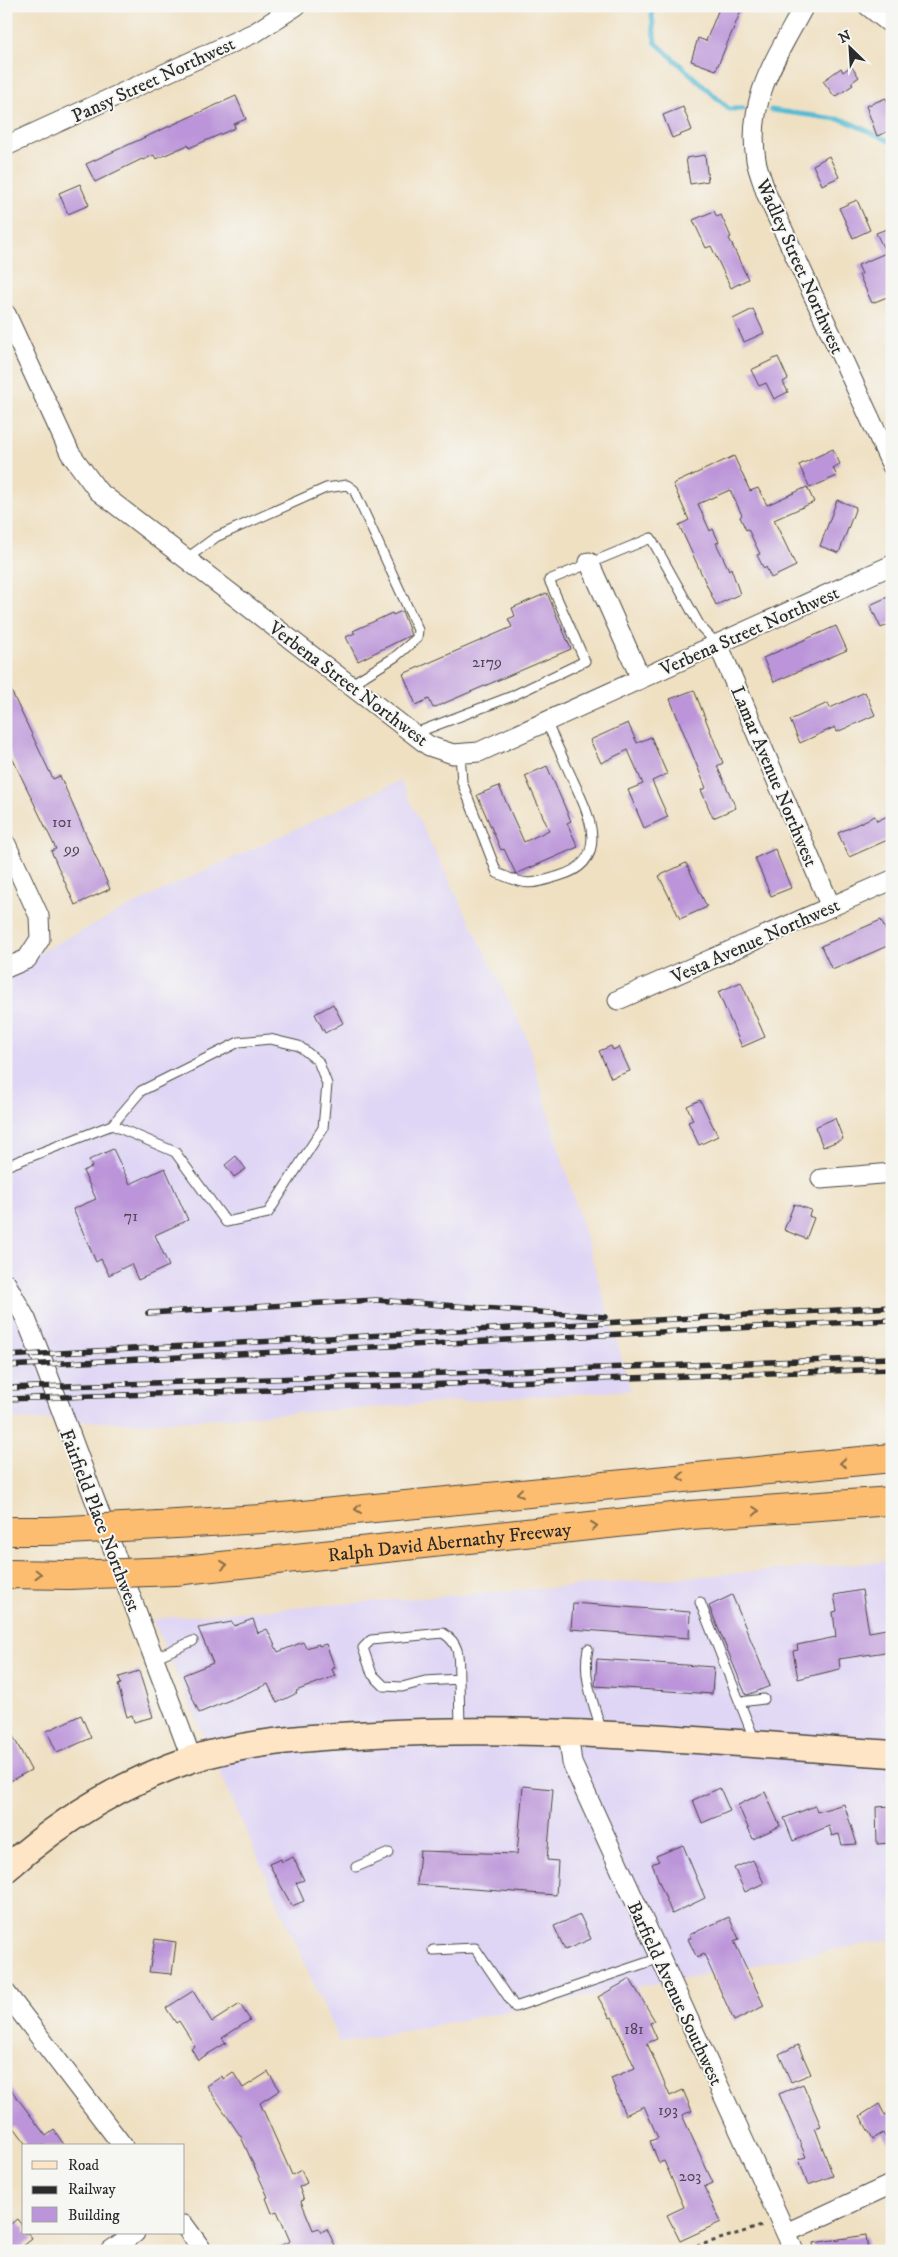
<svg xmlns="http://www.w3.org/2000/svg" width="898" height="2257" viewBox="0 0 898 2257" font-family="'IM FELL DW Pica',serif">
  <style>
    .built { fill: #dfd5f5 }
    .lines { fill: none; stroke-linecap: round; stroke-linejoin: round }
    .stream { stroke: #55bad3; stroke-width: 5 }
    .building { fill: #bb94d9 }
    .service-casing { stroke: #484642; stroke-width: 11 }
    .minor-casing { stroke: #484642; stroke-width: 21 }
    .secondary-casing { stroke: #484642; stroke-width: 29 }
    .motorway-casing { stroke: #484642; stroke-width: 30 }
    .path { stroke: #484642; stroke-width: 3; stroke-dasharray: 4 4; stroke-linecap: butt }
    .service { stroke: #fff; stroke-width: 9 }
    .minor { stroke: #fff; stroke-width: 19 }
    .secondary { stroke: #fee5c5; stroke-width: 26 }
    .motorway { stroke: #fcbd6f; stroke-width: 28 }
    .rail-casing { stroke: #2b2b2b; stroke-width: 5.5 }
    .rail { stroke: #f6f6f2; stroke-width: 4; stroke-dasharray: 11; stroke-linecap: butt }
    .motorway-bridge-casing { stroke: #484642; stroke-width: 30; stroke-linecap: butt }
    .motorway-bridge { stroke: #fcbd6f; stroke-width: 28 }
    .oneway { stroke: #896d4a }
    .labels { text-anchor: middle; stroke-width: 4; stroke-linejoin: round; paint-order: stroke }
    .number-label { font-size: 16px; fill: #4f4556 }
    .street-label { font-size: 19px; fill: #2b2b2b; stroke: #f6f6f2 }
  </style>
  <rect width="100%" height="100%" fill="#f6f6f2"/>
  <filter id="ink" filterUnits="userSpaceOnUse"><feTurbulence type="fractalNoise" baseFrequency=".02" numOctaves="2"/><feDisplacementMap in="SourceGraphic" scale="10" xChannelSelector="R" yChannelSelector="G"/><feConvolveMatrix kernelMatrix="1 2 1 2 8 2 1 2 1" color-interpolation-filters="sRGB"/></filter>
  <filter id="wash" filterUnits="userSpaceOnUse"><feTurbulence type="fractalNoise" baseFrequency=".0096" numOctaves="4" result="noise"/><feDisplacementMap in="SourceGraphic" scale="20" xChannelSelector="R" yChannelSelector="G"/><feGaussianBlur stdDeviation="1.12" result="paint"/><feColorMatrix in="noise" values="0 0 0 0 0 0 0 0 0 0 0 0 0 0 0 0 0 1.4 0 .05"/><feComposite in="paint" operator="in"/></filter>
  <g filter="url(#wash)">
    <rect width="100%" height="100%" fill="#efe0c2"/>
    <path class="built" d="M400,781L525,1033L631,1390L143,1423L6,1419V969L165,889Z
      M892,1561V1939L340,2043L152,1619Z"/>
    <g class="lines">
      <path class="stream" d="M651,6L655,42L729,109H743
        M771,110L844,120L892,142"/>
    </g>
    <g id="blocks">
      <path class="building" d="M720,6H743L716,70L691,61L698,38L706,41Z
        M851,66L859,77L851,83L853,85L835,97L823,81L841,68L843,72Z
        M236,96L246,119L234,124L235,128L189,148L188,145L156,159L154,155L143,160L142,159L95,182L86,164Z
        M886,98L892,114V130L877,136L866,106Z
        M683,107L692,130L672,138L663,115Z
        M705,155L708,181L690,184L686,158Z
        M829,156L839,177L822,185L813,165Z
        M80,184L89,205L68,214L59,193Z
        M857,200L870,230L853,238L839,208Z
        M714,211L717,217L721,215L731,237L729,238L748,279L731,288L711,246L706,248L693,220Z
        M892,227V295L872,303L859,275L862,274L858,265L886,253L876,233Z
        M753,309L764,333L744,342L733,319Z
        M778,357L788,379L783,382L788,392L774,399L766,383L759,386L751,370Z
        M833,449L840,464L833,468L837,476L810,488L799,465Z
        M734,456L750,491L758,488L767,505L807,487L814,502L774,520L796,566L771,578L766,567L764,569L757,555L760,554L748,529L746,530L740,517L742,515L730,490L698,504L710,531L713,529L719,542L716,543L729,570L731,568L740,594L716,605L679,525L689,520L673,484Z
        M837,500L856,507L839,553L820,546Z
        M547,593L571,649L433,708L429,699L416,705L403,674L512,627L508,619L515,616L512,608Z
        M892,595V623L881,628L870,605Z
        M402,611L411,635L358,661L346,637L355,633L353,631L392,613L393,615Z
        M836,626L847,650L774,682L763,658Z
        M6,680L53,779L60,776L110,889L75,905L51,851L56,849L6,745Z
        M694,690L723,763L717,766L736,808L713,818L701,790L706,788L670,699Z
        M865,692L875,715L837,732L835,727L800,743L790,720L828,703L830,708Z
        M628,723L637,743L651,737L667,774L652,781L668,817L644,828L628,790L643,784L628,750L601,763L590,740Z
        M547,766L571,821L567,823L578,847L516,874L504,849L501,850L477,795L499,786L524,842L549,830L525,776Z
        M892,814V838L849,857L838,833L875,816L877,821Z
        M775,849L791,888L771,896L755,858Z
        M686,863L707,907L680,919L659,876Z
        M881,920L892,944L832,970L821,946Z
        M741,982L765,1037L742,1047L718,992Z
        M333,1004L343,1023L325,1033L315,1014Z
        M611,1046L613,1050L619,1047L630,1071L611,1078L599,1051Z
        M700,1100L718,1136L699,1145L688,1122L693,1120L687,1106Z
        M835,1118L843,1139L823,1147L815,1127Z
        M113,1149L130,1184L165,1168L188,1220L155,1235L169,1266L138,1280L131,1264L109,1275L101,1259L96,1262L73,1209L96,1199L83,1171L92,1167L89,1160Z
        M236,1156L246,1169L234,1177L225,1165Z
        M794,1204L811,1210L809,1216L814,1218L806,1239L784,1230Z
        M862,1590L869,1632L892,1628V1651L839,1659L840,1669L798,1679L793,1651L798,1650L797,1645L836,1637L833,1612L837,1611L834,1595Z
        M732,1595L770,1686L750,1694L746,1695L709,1606Z
        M573,1603L690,1612L689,1638L571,1629Z
        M253,1619L258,1633L267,1629L278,1652L303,1642L306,1648L319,1644V1646L326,1644L335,1668L332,1669L335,1676L296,1691L297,1693L277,1703L268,1684L199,1713L183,1675L213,1663L198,1628L232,1622L234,1626Z
        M597,1659L714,1667L712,1694L595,1686Z
        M139,1671L153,1717L134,1722L132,1715L127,1717L118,1685L121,1684L119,1677Z
        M81,1715L91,1738L57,1753L47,1731Z
        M6,1723L31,1770L10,1781L6,1774Z
        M523,1786L553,1789L547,1860L558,1861L556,1895L417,1885L420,1851L517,1854Z
        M720,1788L730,1811L702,1823L693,1800Z
        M765,1792L780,1826L753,1839L738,1805Z
        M844,1804L857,1844L842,1845L839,1834L832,1836L829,1826L793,1841L784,1818L815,1806L817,1812Z
        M892,1806V1843L877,1844L876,1807Z
        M683,1845L705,1898L672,1914L652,1864L659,1861L656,1856Z
        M293,1857L304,1880L296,1883L304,1901L292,1906L269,1864L281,1859L282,1862Z
        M753,1860L764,1883L745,1892L734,1868Z
        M580,1915L591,1939L565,1950L554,1926Z
        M729,1917L739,1939L734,1941L764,2006L734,2021L704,1954L697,1958L688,1939L691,1938L689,1935Z
        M155,1939L176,1942L172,1974L149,1972Z
        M630,1979L655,2021L650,2023L657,2039L647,2043L670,2096L683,2090L692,2111L682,2115L713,2183L704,2187L721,2222L680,2241L667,2215L684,2207L664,2161L659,2163L650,2141L658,2138L644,2106L625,2115L611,2078L635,2068L612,2017L610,2018L598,1997Z
        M193,1991L212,2022L240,2004L250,2020L222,2038L226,2043L198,2060L191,2048L195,2046L179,2021L176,2023L166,2008Z
        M798,2045L811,2074L791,2082L779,2054Z
        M233,2072L243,2088L268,2072L280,2090L260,2103L292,2175L301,2170L307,2183L299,2187L304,2200L301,2201L313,2230L319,2228L321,2232L327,2229L335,2246L324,2251H270L290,2241L277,2211L272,2213L266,2198L268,2197L241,2137L207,2086L222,2076L223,2079Z
        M6,2083L46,2136L54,2130L65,2146H28L13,2126L6,2131Z
        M803,2084L821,2126L815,2128L833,2176L808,2185L799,2159L806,2157L779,2094Z
        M879,2104L885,2115L892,2111V2149L883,2133L873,2139L860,2116Z
        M17,2219L24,2228V2233H28L32,2239L17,2251H6V2228Z
        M866,2235L868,2251H814L813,2243Z"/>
    </g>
  </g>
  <g filter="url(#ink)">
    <use href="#blocks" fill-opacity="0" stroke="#484642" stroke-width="1"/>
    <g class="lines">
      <g class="service-casing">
        <path id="service" d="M186,559L216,537L326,488L347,485L354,490L418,630L417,638L395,657L350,685
          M413,734L510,697L585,661L549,580L651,538L700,626L717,644
          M460,754L462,782L497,873C527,886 529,885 559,876C613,861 588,812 572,778C563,759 555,740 546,722
          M6,1166L112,1125L141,1091L239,1042L270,1039L299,1046L318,1061L327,1084L323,1128L268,1213L226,1222L175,1152L112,1125
          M700,1602L755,1741
          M588,1649C582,1677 594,1705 602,1732
          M154,1658L193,1641
          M459,1679C458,1659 462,1645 443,1633L371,1640L363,1648L372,1674L384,1686L402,1687L425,1681L459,1679L460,1729
          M740,1702L764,1699
          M356,1867L389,1853
          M433,1950L475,1948L515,2007L660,1958"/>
      </g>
      <g class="minor-casing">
        <path id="minor" d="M804,6C777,57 746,99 756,160C758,171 763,182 766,193L892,466
          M868,6L892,25
          M6,146L256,32L296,6
          M6,314L70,453L98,491L429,746L453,754L479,752L892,565
          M589,562L641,679
          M718,644L831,907
          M6,844L39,916L40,939L27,959L6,968
          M618,1000L892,880
          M821,1179L892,1173
          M6,1283L26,1319L44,1364L192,1760
          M568,1732L572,1763L794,2251
          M6,1993L123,2146
          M184,2225L203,2251
          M786,2233L892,2184
          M110,2251L135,2233"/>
      </g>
      <g class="secondary-casing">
        <path id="secondary" d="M6,1869C60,1821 123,1782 192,1759C251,1741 313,1737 375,1734C547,1724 719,1743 892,1754"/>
      </g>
      <g class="motorway-casing">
        <g id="motorway">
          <path d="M159,1525L261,1519L892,1458"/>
          <path d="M6,1531H50"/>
          <path id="s1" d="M175,1571L691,1515L892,1501"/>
          <path d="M6,1574L69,1575"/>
        </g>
      </g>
      <path class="path" d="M681,2251L765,2225"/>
      <use href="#service" class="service"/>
      <use href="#minor" class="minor"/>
      <use href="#secondary" class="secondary"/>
      <use href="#motorway" class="motorway"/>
      <g class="rail-casing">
        <path id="rail" d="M148,1313L376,1300L605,1317
          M6,1356L892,1307
          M6,1366L892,1320
          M6,1388L892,1358
          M6,1399L892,1369"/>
      </g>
      <use href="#rail" class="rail"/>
      <g class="motorway-bridge-casing">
        <path id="motorway-bridge" d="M50,1531L159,1525
          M69,1575L175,1571"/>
      </g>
      <use href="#motorway-bridge" class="motorway-bridge"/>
    </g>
    <defs><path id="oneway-chevron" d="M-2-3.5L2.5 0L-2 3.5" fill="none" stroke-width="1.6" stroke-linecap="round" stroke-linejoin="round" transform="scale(1.25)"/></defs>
    <g class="oneway">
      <use href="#oneway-chevron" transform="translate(843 1463) rotate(175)"/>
      <use href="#oneway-chevron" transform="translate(681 1477) rotate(175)"/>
      <use href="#oneway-chevron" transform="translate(520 1493) rotate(174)"/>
      <use href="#oneway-chevron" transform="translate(358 1509) rotate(174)"/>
      <use href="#oneway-chevron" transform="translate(756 1511) rotate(-4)"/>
      <use href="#oneway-chevron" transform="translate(594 1526) rotate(-6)"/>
      <use href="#oneway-chevron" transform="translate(224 1565) rotate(-6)"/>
      <use href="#oneway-chevron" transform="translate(38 1574) rotate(1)"/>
    </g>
  </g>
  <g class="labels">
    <g class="number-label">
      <text x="487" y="667">2179</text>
      <text x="62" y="827">101</text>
      <text x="72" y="854">99</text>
      <text x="131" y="1221">71</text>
      <text x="634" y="2034">181</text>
      <text x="668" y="2115">193</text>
      <text x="690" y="2181">203</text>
    </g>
    <g class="street-label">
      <text transform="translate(153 79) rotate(-25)" y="7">Pansy Street Northwest</text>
      <text transform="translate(801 266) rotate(66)" y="7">Wadley Street Northwest</text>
      <text transform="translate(749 630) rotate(-24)" y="7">Verbena Street Northwest</text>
      <text transform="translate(349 683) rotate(37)" y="7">Verbena Street Northwest</text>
      <text transform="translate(775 776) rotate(67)" y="7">Lamar Avenue Northwest</text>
      <text transform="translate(755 940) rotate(-24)" y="7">Vesta Avenue Northwest</text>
      <text transform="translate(101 1520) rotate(69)" y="7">Fairfield Place Northwest</text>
      <text dy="7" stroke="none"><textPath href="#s1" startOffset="276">Ralph David Abernathy Freeway</textPath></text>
      <text transform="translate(676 1993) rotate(65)" y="7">Barfield Avenue Southwest</text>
    </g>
  </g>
  <rect width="898" height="2257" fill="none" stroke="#f6f6f2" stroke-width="25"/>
  <rect x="22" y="2144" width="162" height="90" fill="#f6f6f2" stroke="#a5a5a2"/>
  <rect x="32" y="2161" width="25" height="8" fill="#fee5c5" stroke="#a5a5a2"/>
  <text x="68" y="2170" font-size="15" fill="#2b2b2b">Road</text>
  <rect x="32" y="2186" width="25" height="8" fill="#2b2b2b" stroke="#a5a5a2"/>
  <text x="68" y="2194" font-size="15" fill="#2b2b2b">Railway</text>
  <rect x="32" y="2207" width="25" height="15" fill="#bb94d9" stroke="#a5a5a2"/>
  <text x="68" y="2220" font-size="15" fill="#2b2b2b">Building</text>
  <g transform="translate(850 48) rotate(335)" stroke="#f6f6f2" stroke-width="4" paint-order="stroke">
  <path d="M0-4L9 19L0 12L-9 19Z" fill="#2b2b2b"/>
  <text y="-8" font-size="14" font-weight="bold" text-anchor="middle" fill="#2b2b2b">N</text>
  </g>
</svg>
